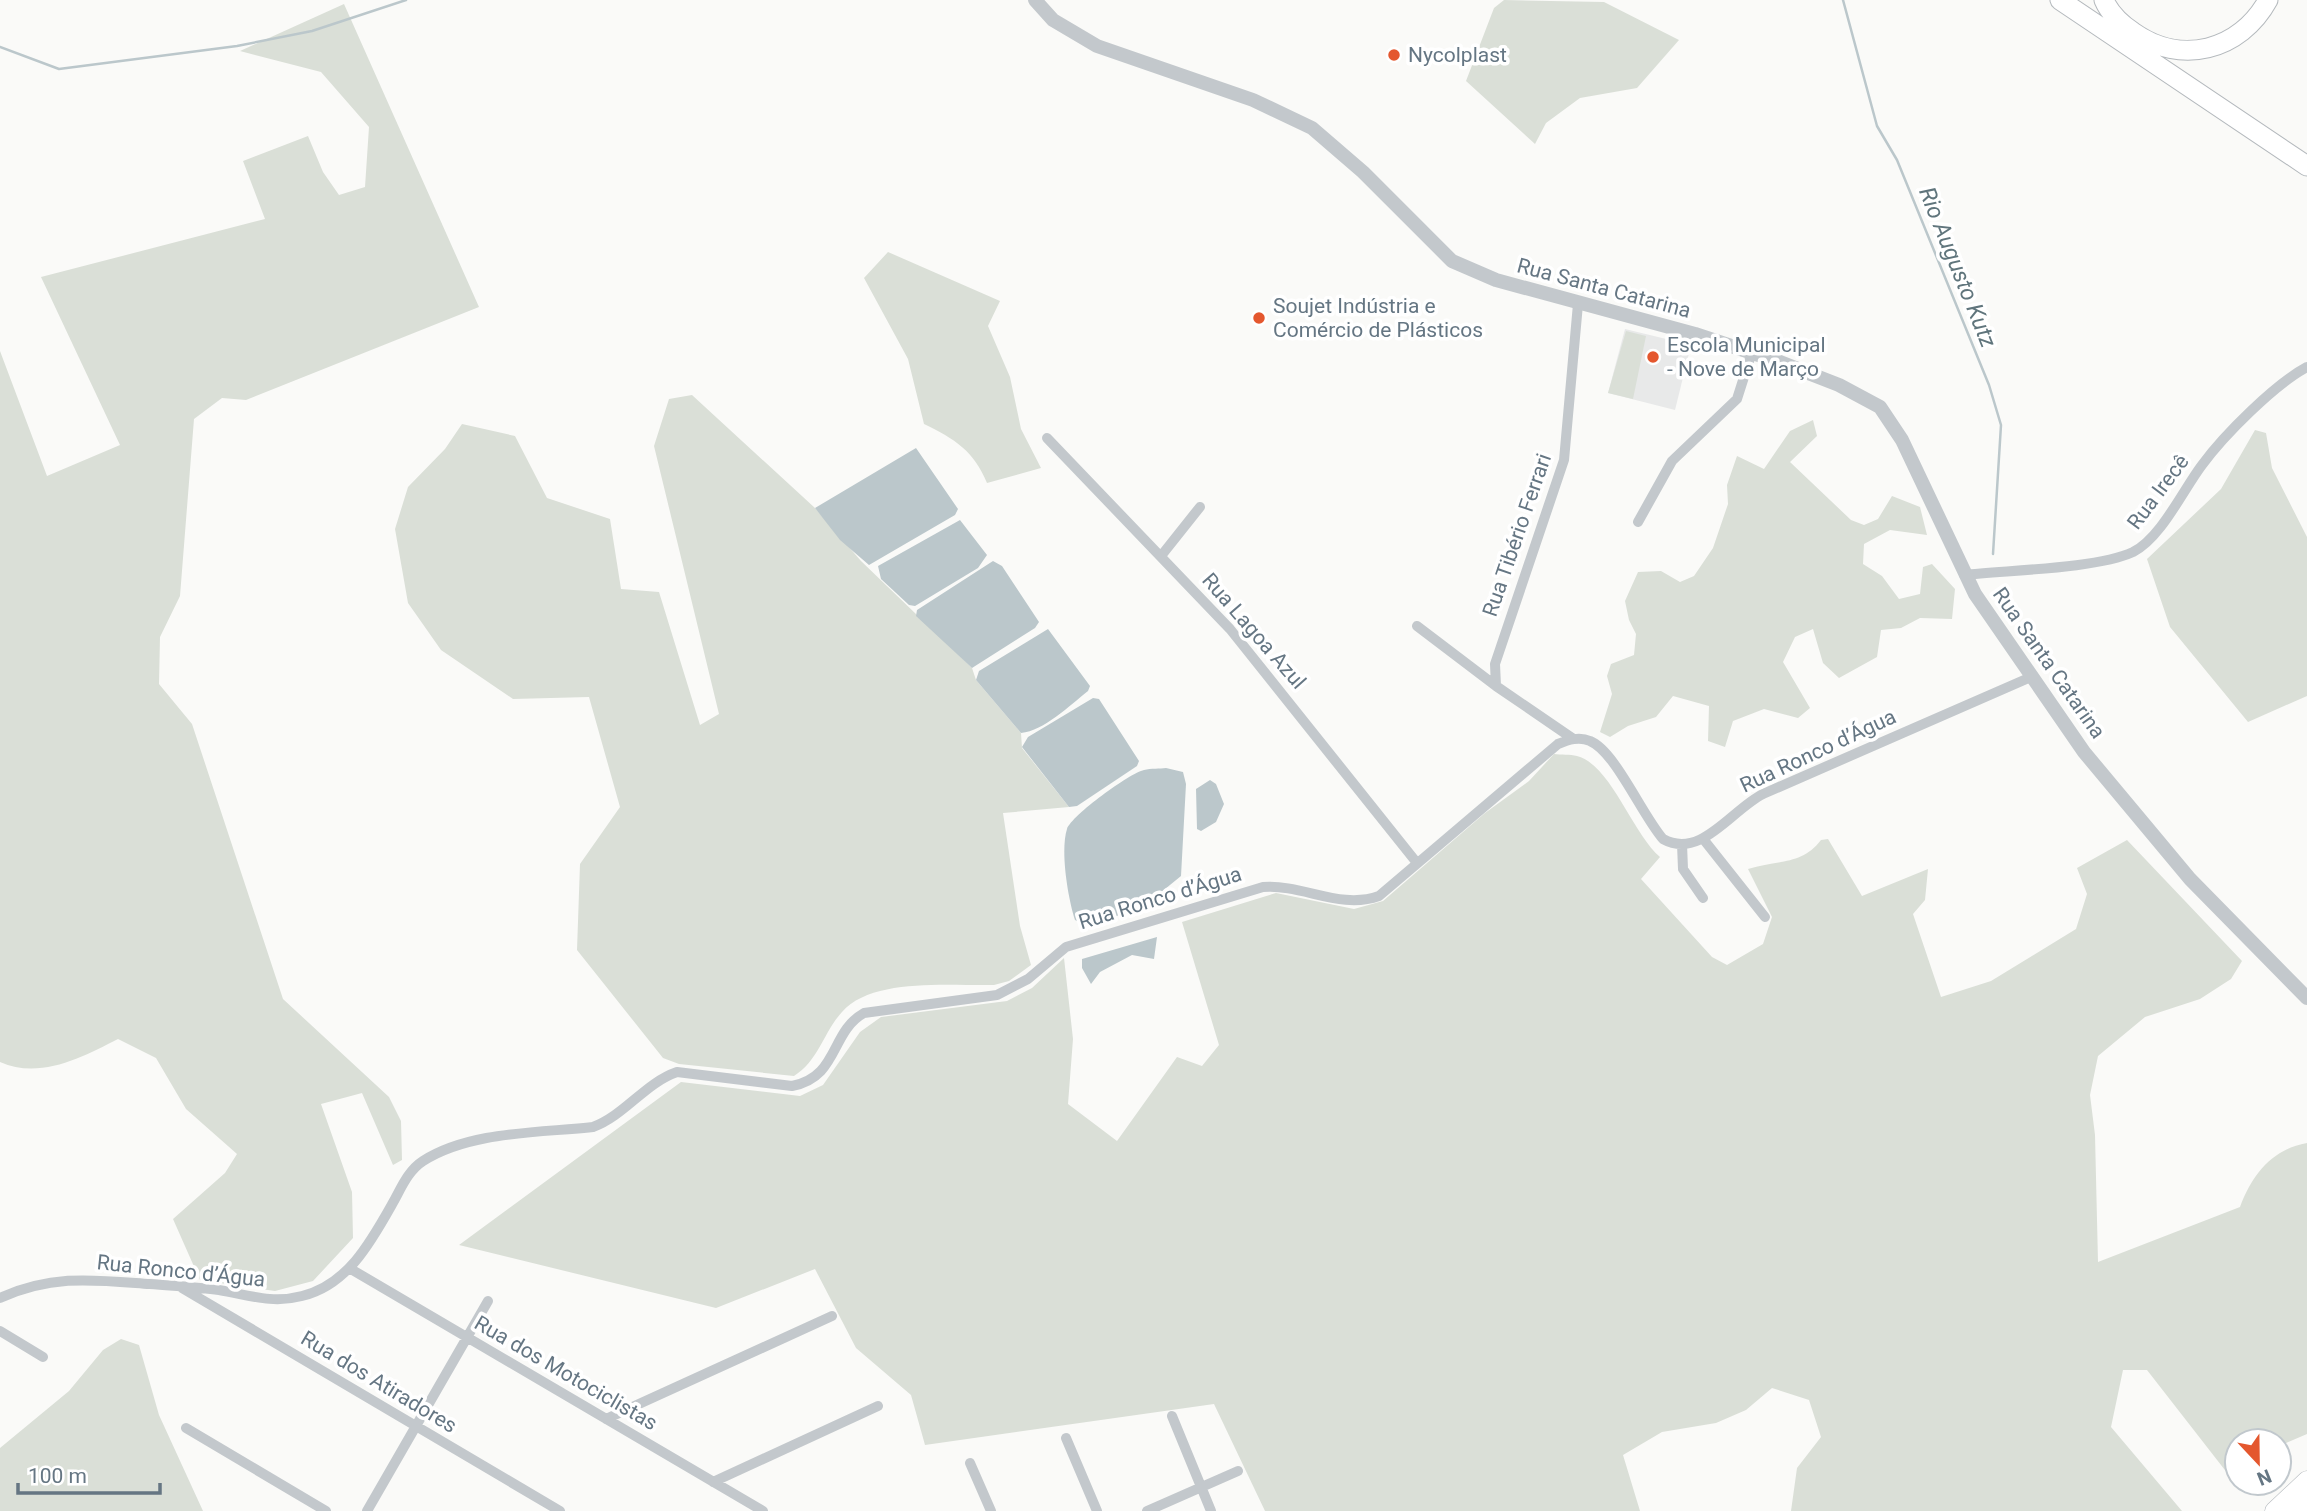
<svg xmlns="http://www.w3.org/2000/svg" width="2307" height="1511" viewBox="0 0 2307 1511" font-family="Roboto,sans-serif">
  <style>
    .built { fill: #e8e9e9 }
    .green { fill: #dadfd7 }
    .water { fill: #bbc7cb }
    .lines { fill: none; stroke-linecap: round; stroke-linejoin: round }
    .stream { stroke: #bbc7cb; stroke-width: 2.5 }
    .primary-casing { stroke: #b5babe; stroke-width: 19 }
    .motorway-casing { stroke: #b4b9bd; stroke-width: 21 }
    .minor { stroke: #c3c8cc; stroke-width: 10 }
    .tertiary { stroke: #c3c8cc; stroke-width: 14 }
    .primary { stroke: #fff; stroke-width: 18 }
    .motorway { stroke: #fff; stroke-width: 19 }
    .poi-dot { fill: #e4572e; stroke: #fff; stroke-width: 2.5 }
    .labels { text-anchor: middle; stroke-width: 7; stroke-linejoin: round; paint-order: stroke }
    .poi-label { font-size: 21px; fill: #657683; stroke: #fff; text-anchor: start }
    .street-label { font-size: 21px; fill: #657683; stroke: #fff }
    .water-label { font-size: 23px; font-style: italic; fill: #60757c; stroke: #fff }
  </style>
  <rect width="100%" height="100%" fill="#fafaf8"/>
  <path class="built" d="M1625,329L1691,345L1675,410L1608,393Z"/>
  <path class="green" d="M1504,0L1604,2L1679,40L1637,88L1580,98L1546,123L1535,144L1466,81L1494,8Z
    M344,4L479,307L246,400L222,398L194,419L180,596L160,637L159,684L192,724L283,999L389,1097L401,1121L402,1160L393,1165L362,1093L321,1104L352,1192L353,1238L313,1281L275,1291L200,1280L173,1219L225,1173L237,1154L186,1109L156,1058L118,1039C83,1057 40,1080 0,1062V351L47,476L120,445L41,277L265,219L243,161L308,136L323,172L339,195L365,187L369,127L321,72L240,51Z
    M888,252L1000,301L988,326L1010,377L1021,429L1041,468L987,483C974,451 955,439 924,424L908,359L864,278Z
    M1626,331L1646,336L1633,399L1608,393Z
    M692,395L815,508L861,561L972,668L976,680L1021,733L1022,748L1069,807L1003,813L1020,926L1031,965L1009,981L994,985C951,986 872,977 842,1012C823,1033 819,1060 794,1076L679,1064L663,1058L577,950L580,864L620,807L589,697L513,699L441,650L408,603L395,529L408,487L445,449L462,424L515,436L547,498L610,519L621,589L659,592L700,725L719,714L654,446L669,399Z
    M1813,420L1817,436L1790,462L1851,520L1864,525L1878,519L1892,496L1920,507L1927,535L1890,530L1864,544L1863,564L1882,576L1899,599L1920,594L1923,567L1932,564L1955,589L1952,619L1920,618L1901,628L1881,630L1877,657L1839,678L1823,663L1813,629L1795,637L1783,662L1810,708L1798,718L1764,709L1733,721L1725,747L1708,741L1709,706L1673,696L1656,717L1628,726L1610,737L1600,732L1612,694L1607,676L1611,664L1634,655L1636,634L1629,620L1625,601L1638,572L1661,571L1680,582L1694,576L1713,548L1728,504L1727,485L1737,456L1764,469L1790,431Z
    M2255,430L2266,433L2272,468L2307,537V696L2248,722L2170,627L2147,559L2221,489Z
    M1554,754C1561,755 1570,754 1577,756C1611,765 1632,833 1660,857L1641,879L1712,957L1727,965L1763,944L1772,917L1748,869C1778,860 1802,865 1821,840L1828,839L1862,896L1928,869L1925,900L1913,914L1941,997L1991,981L2076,929L2087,894L2077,868L2127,840L2242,961L2231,979L2200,999L2145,1017L2098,1056L2090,1095L2095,1135L2098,1262L2240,1207C2252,1175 2272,1149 2307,1143V1434L2279,1446V1441H2237L2235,1483L2147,1370H2123L2111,1427L2182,1511H1791L1797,1468L1821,1437L1809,1400L1772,1388L1746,1410L1716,1423L1662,1432L1623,1455L1640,1511H1265L1214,1404L925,1445L911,1395L856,1348L815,1269L716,1308L459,1245L681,1082L800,1096L823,1085L860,1032L881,1017L1007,1001L1032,988L1064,958L1073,1039L1068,1104L1117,1141L1177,1057L1202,1066L1219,1045L1182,922L1276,893L1354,909L1383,901L1485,813L1529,781Z
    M121,1339L139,1345L159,1415L203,1511H0V1448L69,1391L103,1350Z"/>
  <path class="water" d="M916,448L958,509L955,515L869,565L840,540L815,508Z
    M960,520L987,555L978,568L915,606L909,605L881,579L878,566Z
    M993,561L1002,566L1039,622L1035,628L972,668L916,616L917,610Z
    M1048,629L1090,686L1088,691C1070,705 1044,731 1021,733L976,680L979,671Z
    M1093,698L1099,699L1139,761L1137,766L1077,806L1069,807L1022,747L1028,737Z
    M1166,768L1183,772L1186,784L1181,876L1143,907L1087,926L1075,920C1068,898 1060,851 1067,829C1072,815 1130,773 1144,770C1151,768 1160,769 1166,768Z
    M1210,780L1216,784L1224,804L1216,822L1201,831L1197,829L1196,789Z
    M1157,937L1154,959L1132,955L1100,972L1091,984L1082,968V959Z"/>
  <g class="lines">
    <path class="stream" d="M1843,0L1877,126L1897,160L1989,385L2001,425L1993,554
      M0,47L59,69L237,46L312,31L406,0"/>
    <g class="primary-casing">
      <path id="primary" d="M2274,1511L2307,1480
        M2295,1511L2307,1499"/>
    </g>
    <g class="motorway-casing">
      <path id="motorway" d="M2060,0L2307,166
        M2104,0C2110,14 2121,24 2133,32C2181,66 2240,51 2268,0"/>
    </g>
    <path class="minor" d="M1047,438L1230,629L1417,863
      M1638,522L1672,461L1737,399L1752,352
      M1161,556L1200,507
      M1964,575C2007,570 2096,569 2133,552C2161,538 2183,490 2202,465C2224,435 2275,384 2307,367
      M1417,626L1496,686
      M1572,738L1496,686L1495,664L1564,460L1578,304
      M1704,840L1765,917
      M1682,844L1683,869L1703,898
      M349,1268L763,1511
      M182,1288L560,1511
      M0,1298C53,1274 95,1280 150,1284C173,1286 197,1287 219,1290C249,1295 272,1304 302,1296C349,1285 373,1238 395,1199C402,1186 409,1170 423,1161C470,1131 539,1133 593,1127C625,1115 645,1083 677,1072L792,1086C839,1077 830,1032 864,1013L997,995L1028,979L1066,947L1263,887C1303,884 1340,910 1379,896L1558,744C1568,740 1579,736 1590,741C1615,751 1642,815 1663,839C1701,860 1731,810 1763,794L2031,677
      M0,1331L43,1357
      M1172,1416L1211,1511
      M606,1419L832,1316
      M186,1428L326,1511
      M1066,1438L1097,1511
      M970,1463L991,1511
      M713,1482L878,1406
      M367,1511L488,1301
      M1147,1511L1238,1471"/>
    <path class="tertiary" d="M1035,0L1053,20L1097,46L1253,100L1312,128L1363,172L1452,261L1496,280L1695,334L1780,362L1839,385L1880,407L1902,440L1975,594L2084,752L2190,879L2307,998"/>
    <use href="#primary" class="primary"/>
    <use href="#motorway" class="motorway"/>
  </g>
  <g class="poi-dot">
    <circle cx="1394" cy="55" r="7"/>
    <circle cx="1259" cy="318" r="7"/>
    <circle cx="1653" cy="357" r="7"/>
  </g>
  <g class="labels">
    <g class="poi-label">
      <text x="1408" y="62">Nycolplast</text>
      <text x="1273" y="313">Soujet Indústria e<tspan x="1273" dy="24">Comércio de Plásticos</tspan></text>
      <text x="1667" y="352">Escola Municipal<tspan x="1667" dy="24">- Nove de Março</tspan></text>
    </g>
    <g class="street-label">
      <text transform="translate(1604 288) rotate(15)" y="7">Rua Santa Catarina</text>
      <text transform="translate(2158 492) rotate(-53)" y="7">Rua Irecê</text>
      <text transform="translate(1517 535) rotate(-71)" y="7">Rua Tibério Ferrari</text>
      <text transform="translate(1254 631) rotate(49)" y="7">Rua Lagoa Azul</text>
      <text transform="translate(2049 663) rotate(55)" y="7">Rua Santa Catarina</text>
      <text transform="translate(1818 751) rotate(-25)" y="7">Rua Ronco d’Água</text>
      <text transform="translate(1160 898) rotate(-17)" y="7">Rua Ronco d’Água</text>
      <text transform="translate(181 1271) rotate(6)" y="7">Rua Ronco d’Água</text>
      <text transform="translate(566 1373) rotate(30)" y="7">Rua dos Motociclistas</text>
      <text transform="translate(379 1382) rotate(31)" y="7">Rua dos Atiradores</text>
    </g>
    <g class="water-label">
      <text transform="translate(1958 267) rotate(68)" y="8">Rio Augusto Kutz</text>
    </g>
  </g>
  <g transform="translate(2258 1462) rotate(158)"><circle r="33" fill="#ffffff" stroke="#c1c8cd" stroke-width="2"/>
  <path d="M0-5L12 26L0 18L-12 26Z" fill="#e4572e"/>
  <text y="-10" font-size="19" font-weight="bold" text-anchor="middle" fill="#657683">N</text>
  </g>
  <path d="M18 1483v10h142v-10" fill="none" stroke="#657683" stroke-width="3.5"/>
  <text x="28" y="1483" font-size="21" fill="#657683" stroke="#ffffff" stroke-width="5" paint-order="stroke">100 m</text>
</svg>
